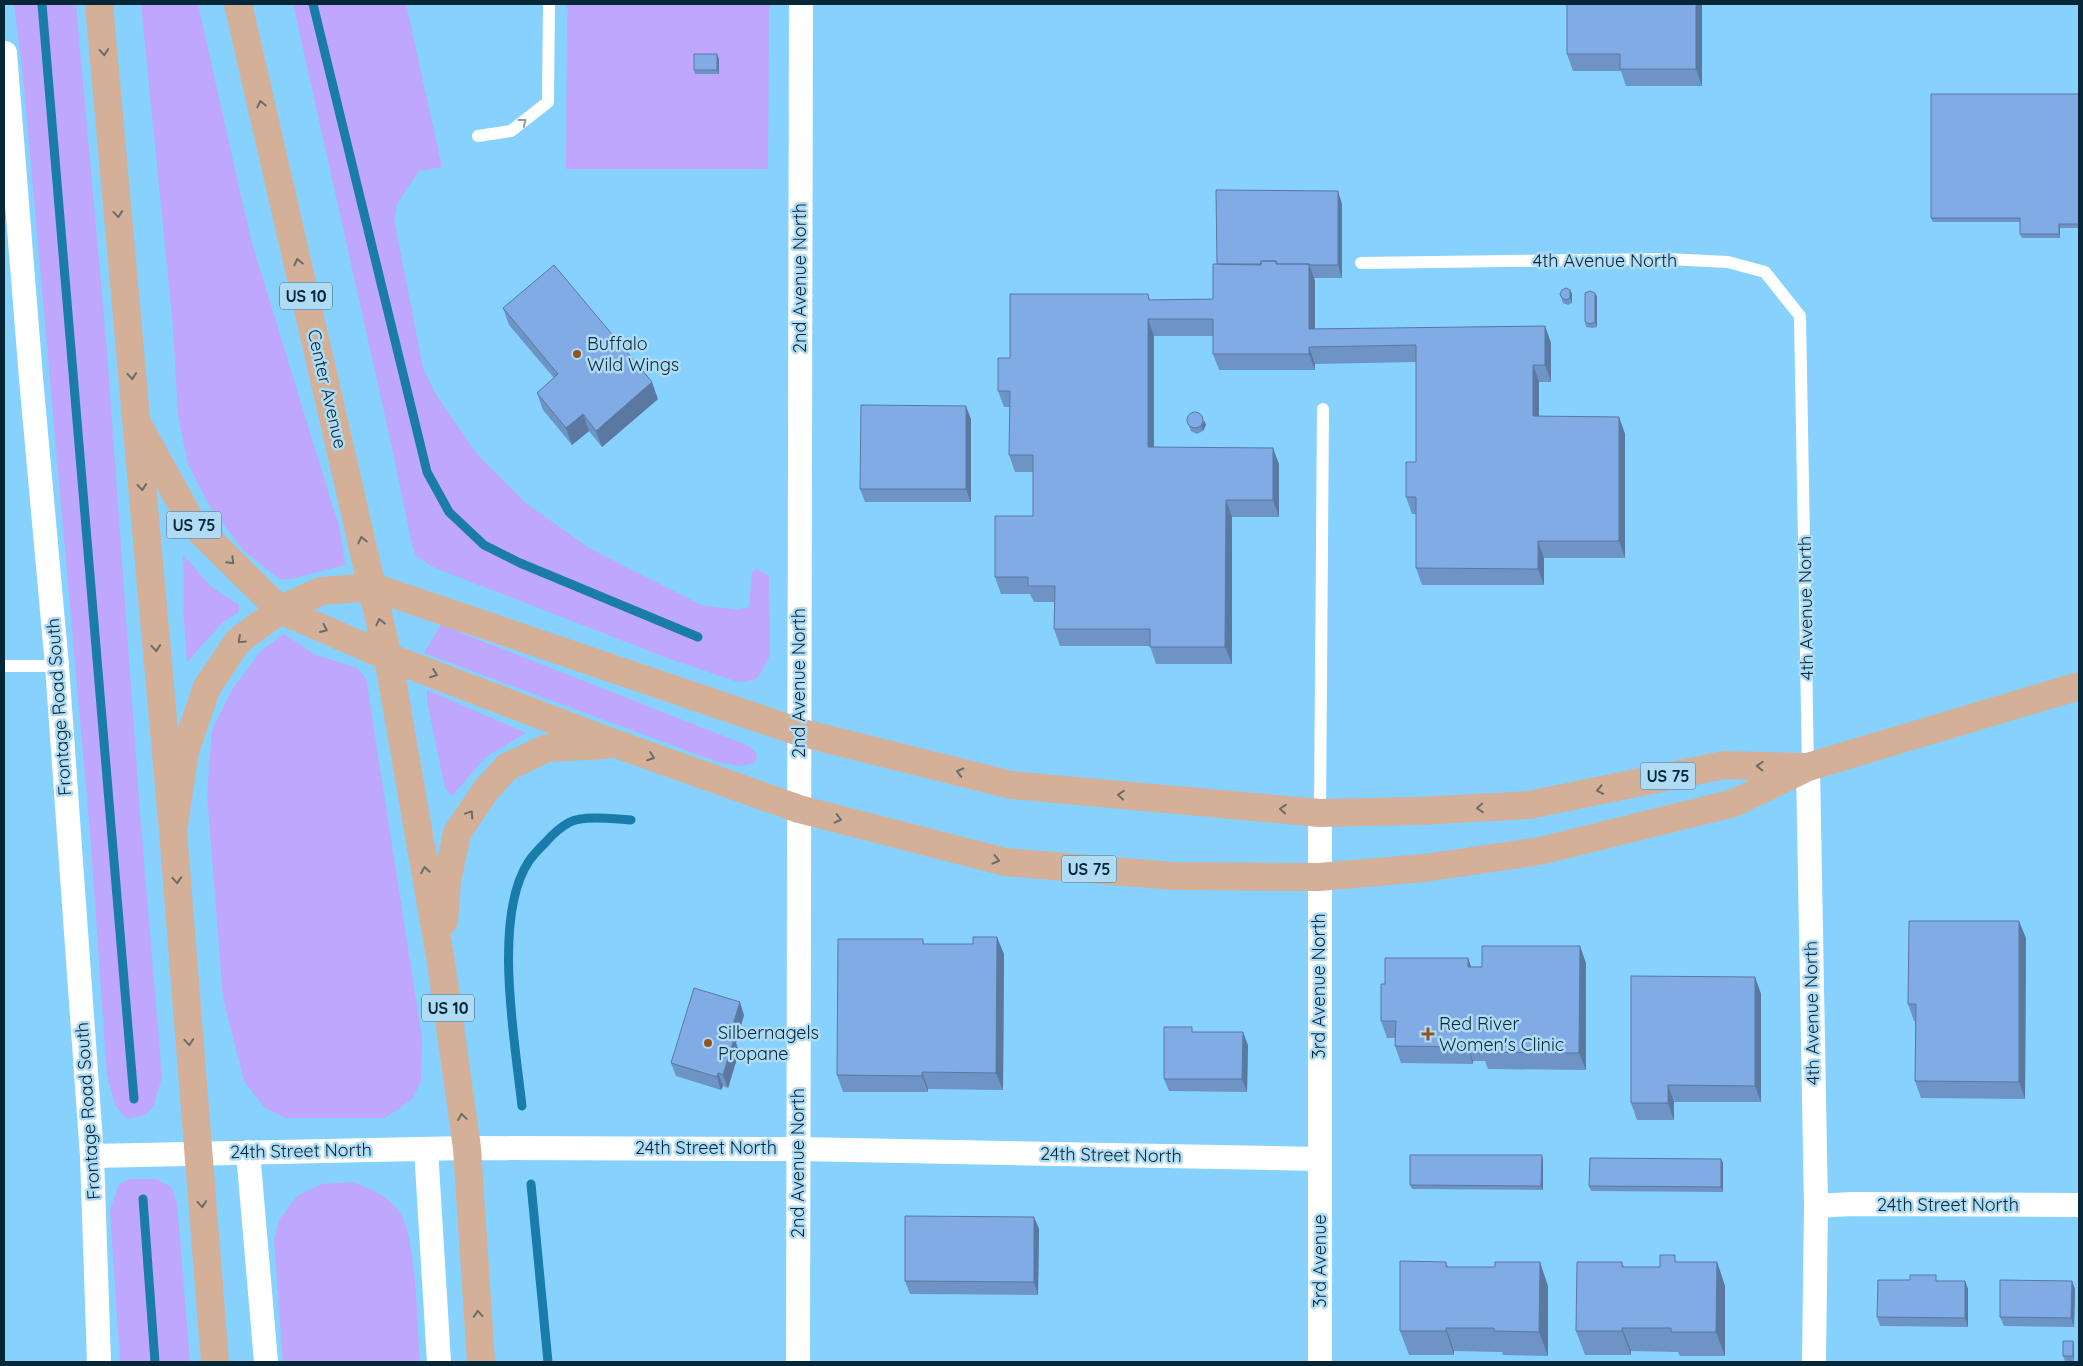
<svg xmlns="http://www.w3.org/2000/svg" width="2083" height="1366" viewBox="0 0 2083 1366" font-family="Quicksand,sans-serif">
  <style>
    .green { fill: #bea7fc }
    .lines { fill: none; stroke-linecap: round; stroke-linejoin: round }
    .stream { stroke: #1a7cab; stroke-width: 9 }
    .service { stroke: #fff; stroke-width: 12 }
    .minor { stroke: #fff; stroke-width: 24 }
    .primary { stroke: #d3b097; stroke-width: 28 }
    .wall { fill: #6e93c5 }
    .shaded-wall { fill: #5a78a0 }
    .building { fill: #80abe5; stroke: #5a78a0 }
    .oneway { stroke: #6c6c67 }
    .oneway2 { stroke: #8f9ea5 }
    .poi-dot { fill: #95541f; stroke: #b0dbf5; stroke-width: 2 }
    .labels { text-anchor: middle; stroke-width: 5; stroke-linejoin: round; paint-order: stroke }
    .shield { fill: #b0dbf5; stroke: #395d70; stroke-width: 1 }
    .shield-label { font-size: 16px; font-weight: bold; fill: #062737 }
    .street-label { font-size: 18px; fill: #062737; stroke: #b0dbf5 }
    .poi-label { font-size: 18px; fill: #062737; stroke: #b0dbf5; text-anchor: start }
  </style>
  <rect width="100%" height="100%" fill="#87d1fe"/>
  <path class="green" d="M14,4H76L107,351L140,813L162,1077L154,1105L146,1115L127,1119L116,1107L107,1076L90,832L23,75Z
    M141,4H198L251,240L340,530L345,565L291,579H279L243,550L209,505L188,464L178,415L173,327Z
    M293,4H406L442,167L419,171L397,204L394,219L423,368L435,393L476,453L527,504L589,548L701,605L737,610L749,607L752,572L757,569L769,576L770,653L768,660L757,679L744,682L735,681L670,659L435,568L416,556L412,544L389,434Z
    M567,4H769L768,169H566Z
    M183,554L210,586L239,605V612L222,623L187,662L183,608Z
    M441,625L749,746L757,754L755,763L741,766L718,762L424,653Z
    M284,634L316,655L357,668L366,678L422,1038L421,1081L413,1098L399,1109L384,1118H285L264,1107L244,1081L223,998L207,794L212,731L231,691L262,650Z
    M427,690L526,733L486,757L452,796L445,788L427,701Z
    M131,1179H156L171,1187L177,1203L190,1362H120L110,1211L119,1184Z
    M352,1182C371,1189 388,1195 400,1213C417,1239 417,1328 420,1362H283L274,1240L279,1220L297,1196L321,1184Z"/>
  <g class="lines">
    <path class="stream" d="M42,4L134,1099
      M313,4L427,472L449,512L484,545L520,563L698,637
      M522,1106C515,1042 492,916 529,861C533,855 539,849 544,844C551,836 560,827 570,822C584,815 615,819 631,820
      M531,1184L548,1362
      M143,1199L155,1362"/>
    <path class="service" d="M478,136L511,131L548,102L549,4
      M1361,263L1667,259L1728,262L1765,272L1800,316L1808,767
      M4,666H57
      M1320,813L1323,409"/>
    <path class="minor" d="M5,53L31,378L57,666L92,1156L99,1362
      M1808,767L1816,1206L1814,1362
      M1320,813V1362
      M426,1149L439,1362
      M248,1152L266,1362
      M92,1156L467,1148L798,1149L1319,1159
      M1816,1206L1852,1204L2079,1205
      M798,1362L801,4"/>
    <path class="primary" d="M99,4L173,831L215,1362
      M238,4L388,657L441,962L467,1148L481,1362
      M136,421L192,523L280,610L388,657L616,744L799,809L1005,862L1173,876L1319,877L1424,868L1540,851L1734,803L1808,767L2079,686
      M173,831L185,751L207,687L238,641L280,610L321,591L373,587L799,732L1011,785L1320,813L1418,811L1529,805L1724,765L1804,767
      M444,921L447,881L457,833L486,790L507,767L547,748L605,745"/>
  </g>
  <path class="wall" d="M1702,4V86H1626L1621,71H1573L1567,54Z
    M719,59V74H695L694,70Z
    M2079,94V228H2060V238H2022L2020,234V222H1933L1931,218Z
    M1342,204V278H1314L1315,281V329L1545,326L1551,343V382H1539V416L1619,417L1625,434V558H1544V585H1422L1416,568V514H1412L1406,497L1416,462V362L1315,364V370H1219L1213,354V336H1154V447L1279,464V517H1232V664H1156L1150,646H1060L1054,629L1055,602H1034L1030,594H1001L995,577L1033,516V472H1015L1009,455L1010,407H1004L998,391L1010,358L1148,294L1150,300L1213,299L1217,264Z
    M1570,290L1572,294V303L1568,305L1563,303L1560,294Z
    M1595,293L1597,297V327L1592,328L1586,327L1585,322Z
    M503,308L658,399L602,447L589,431L572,445L543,410L537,393L554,378L509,325Z
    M971,419V502H865L860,489Z
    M1187,420L1206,425L1203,431L1197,434L1191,431Z
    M2026,938L2025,1099L1921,1098L1915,1081V1021H1914L1908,1004Z
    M923,939L924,944L1004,954L1003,1090L928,1089V1092H843L837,1075Z
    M1468,958L1471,967L1586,963V1070L1488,1069L1485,1061H1473V1064L1401,1063L1395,1046V1038H1387L1381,1021L1385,984Z
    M1755,977L1761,994V1102H1674V1120H1637L1631,1103Z
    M744,1015L736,1043L739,1052L728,1088L723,1086L721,1090L676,1076L671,1063Z
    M1194,1032L1248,1045L1247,1092L1169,1091L1164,1079Z
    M1721,1159L1723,1163V1192L1591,1191L1589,1186Z
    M1543,1160V1190L1412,1189L1410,1185Z
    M1034,1217L1039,1229L1038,1295L910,1294L905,1281Z
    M1446,1262L1448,1267L1548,1286V1356L1503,1355L1502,1352L1454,1351V1355H1409L1400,1331Z
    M1622,1262L1624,1267H1660L1677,1262H1717L1725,1286V1356H1680L1678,1352L1631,1351V1355H1585L1576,1331Z
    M1938,1281H1965L1968,1289V1327L1880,1326L1877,1317Z
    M2072,1281L2075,1289L2074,1327L2004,1326L2000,1317Z
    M2073,1341L2074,1346V1361H2065L2063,1356Z"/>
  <path class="shaded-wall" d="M1696,4H1702V86L1696,69Z
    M717,54L719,59V74L717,70Z
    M1338,191L1342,204V278L1338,265Z
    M2059,224L2060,228V238L2059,234Z
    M1309,264L1315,281V346L1309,329Z
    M1570,290L1572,294V303L1570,298Z
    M1595,293L1597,297V327L1595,322Z
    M1148,319L1154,336V464L1148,447Z
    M1545,326L1551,343V382L1545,365Z
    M1309,347L1315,364V370L1309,354Z
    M1533,365L1539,382V433L1533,416Z
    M652,382L658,399L602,447L596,431Z
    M966,406L971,419V502L966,489Z
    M583,414L589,431L572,445L566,428Z
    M1619,417L1625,434V558L1619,541Z
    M1204,420L1206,425L1203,431L1201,427Z
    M1273,448L1279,464V517L1273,500Z
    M1226,500L1232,517V664L1225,647Z
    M1538,541L1544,558V585L1538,569Z
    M2019,921L2026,938L2025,1099L2019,1082Z
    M997,937L1004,954L1003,1090L996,1073Z
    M1580,946L1586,963V1070L1579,1053Z
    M1468,958L1474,975L1468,967Z
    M1755,977L1761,994V1102L1755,1086Z
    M740,1002L744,1015L736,1043L739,1052L728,1088L723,1075L729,1037Z
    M1243,1032L1248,1045L1247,1092L1242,1079Z
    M1467,1044L1473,1061V1064L1467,1047Z
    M922,1072L928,1089V1092L922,1076Z
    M718,1073L723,1086L721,1090L717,1077Z
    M1668,1085L1674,1102V1120L1668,1103Z
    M1542,1155L1543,1160V1190L1541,1186Z
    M1721,1159L1723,1163V1192L1721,1187Z
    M1034,1217L1039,1229L1038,1295L1034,1282Z
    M1540,1262L1548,1286V1356L1539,1332Z
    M1717,1262L1725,1286V1356L1716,1332Z
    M1965,1281L1968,1289V1327L1965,1318Z
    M2072,1281L2075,1289L2074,1327L2071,1318Z
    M1446,1328L1454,1351V1355L1446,1331Z
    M1622,1328L1631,1351V1355L1622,1331Z
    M2073,1341L2074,1346V1361L2073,1356Z"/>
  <path class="building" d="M1567,4H1696V69H1620V54H1567Z
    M694,54H717V70H694Z
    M1931,94H2079V224H2059V234H2020V218H1931Z
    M1216,190L1338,191V265H1309V264H1277L1276,261H1261V264H1217Z
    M1261,261H1276V264H1309V329L1545,326V365H1533V416L1619,417V541H1538V569L1416,568V497H1406V462H1416V345L1309,347V354H1213V319H1148V447L1273,448V500H1226L1225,647H1150V629H1054L1055,586H1028V577H995V516H1033V455H1009L1010,391H998V358H1010V294H1148L1149,300L1213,299V264L1261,265Z
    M554,265L652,382L596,431L583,414L566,428L537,393L558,374L503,308Z
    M1566,288L1570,290V298L1566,300L1562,298L1560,294L1562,290Z
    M1590,291L1595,293V322L1590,324L1585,322V293Z
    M861,405L966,406V489H860Z
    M1187 420a8 8 0 1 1 16 0a8 8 0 1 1-16 0Z
    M1909,921H2019V1082L1915,1081L1916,1004H1908Z
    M973,937H997L996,1073L922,1072V1076L837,1075L838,939H923V944H973Z
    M1482,946H1580L1579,1053L1482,1052V1044H1467V1047L1395,1046L1396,1021H1381V984H1385V958H1468V967H1482Z
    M1631,976L1755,977V1086L1668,1085V1103H1631Z
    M694,988L740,1002L729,1037L734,1039L723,1075L718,1073L717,1077L671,1063Z
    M1164,1027H1192V1032H1243L1242,1079H1164Z
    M1410,1155H1542L1541,1186L1410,1185Z
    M1590,1158L1721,1159V1187L1589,1186Z
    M905,1216L1034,1217V1282L905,1281Z
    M1660,1255H1675V1262H1717L1716,1332H1671V1328H1622V1331H1576L1577,1262H1622V1267H1660Z
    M1400,1261L1446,1262V1267H1495V1262H1540L1539,1332L1494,1331V1328H1446V1331H1400Z
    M1910,1275H1936V1281H1965V1318L1877,1317L1878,1280H1910Z
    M2000,1280L2072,1281L2071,1318L2000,1317Z
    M2063,1341H2073V1356H2063Z"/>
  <defs><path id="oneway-chevron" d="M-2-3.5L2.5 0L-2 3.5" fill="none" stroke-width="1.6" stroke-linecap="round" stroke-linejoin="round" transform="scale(1.25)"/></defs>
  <g class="oneway">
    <use href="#oneway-chevron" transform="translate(104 52) rotate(85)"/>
    <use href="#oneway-chevron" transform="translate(261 104) rotate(-103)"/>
    <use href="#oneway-chevron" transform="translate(118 214) rotate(85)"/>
    <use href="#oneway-chevron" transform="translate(298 262) rotate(-103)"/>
    <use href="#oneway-chevron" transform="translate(132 376) rotate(85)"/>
    <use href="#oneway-chevron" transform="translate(142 487) rotate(85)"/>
    <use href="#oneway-chevron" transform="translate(362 540) rotate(-103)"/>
    <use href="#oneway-chevron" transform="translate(231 561) rotate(45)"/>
    <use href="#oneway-chevron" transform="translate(380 622) rotate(-103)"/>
    <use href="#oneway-chevron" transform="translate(324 629) rotate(24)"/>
    <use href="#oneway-chevron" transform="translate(241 640) rotate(137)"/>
    <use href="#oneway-chevron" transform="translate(156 648) rotate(85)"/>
    <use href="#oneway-chevron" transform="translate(434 674) rotate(21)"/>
    <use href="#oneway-chevron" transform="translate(651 757) rotate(20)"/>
    <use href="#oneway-chevron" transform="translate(1760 766) rotate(-178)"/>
    <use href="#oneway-chevron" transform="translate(960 772) rotate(-166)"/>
    <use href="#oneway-chevron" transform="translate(1600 790) rotate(169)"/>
    <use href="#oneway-chevron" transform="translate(1121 795) rotate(-175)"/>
    <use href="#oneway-chevron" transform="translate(1480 808) rotate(176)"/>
    <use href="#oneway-chevron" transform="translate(1283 809) rotate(-175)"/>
    <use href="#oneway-chevron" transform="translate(470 814) rotate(-56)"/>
    <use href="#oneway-chevron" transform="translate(838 819) rotate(14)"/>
    <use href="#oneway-chevron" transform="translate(996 860) rotate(14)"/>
    <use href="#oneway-chevron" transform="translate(425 870) rotate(-100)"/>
    <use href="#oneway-chevron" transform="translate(177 880) rotate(86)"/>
    <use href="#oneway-chevron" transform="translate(189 1042) rotate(86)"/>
    <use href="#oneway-chevron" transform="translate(462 1117) rotate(-98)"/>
    <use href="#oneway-chevron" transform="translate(202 1204) rotate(85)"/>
    <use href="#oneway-chevron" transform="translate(478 1314) rotate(-94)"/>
  </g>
  <use class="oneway2" href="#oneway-chevron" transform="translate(523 122) rotate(-38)"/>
  <g class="poi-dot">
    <circle cx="577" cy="354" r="5"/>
    <path d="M1425.5 1026.5h5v5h5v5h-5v5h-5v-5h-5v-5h5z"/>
    <circle cx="708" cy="1043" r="5"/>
  </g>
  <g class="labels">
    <g class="shield">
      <rect x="280" y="282.5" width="52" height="27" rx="4"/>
      <rect x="166.5" y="511.5" width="55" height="27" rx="4"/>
      <rect x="1640.5" y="762.5" width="55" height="27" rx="4"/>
      <rect x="1061.5" y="855.5" width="55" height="27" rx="4"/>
      <rect x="422" y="994.5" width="52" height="27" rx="4"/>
    </g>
    <g class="shield-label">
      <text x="306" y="302">US 10</text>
      <text x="194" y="531">US 75</text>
      <text x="1668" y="782">US 75</text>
      <text x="1089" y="875">US 75</text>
      <text x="448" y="1014">US 10</text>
    </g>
    <g class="street-label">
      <text x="1605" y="267">4th Avenue North</text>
      <text transform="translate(800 278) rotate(-90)" y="6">2nd Avenue North</text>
      <text transform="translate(327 389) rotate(77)" y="6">Center Avenue</text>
      <text transform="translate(1806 608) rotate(-91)" y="6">4th Avenue North</text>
      <text transform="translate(799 683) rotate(-90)" y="6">2nd Avenue North</text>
      <text transform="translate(59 707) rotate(-94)" y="6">Frontage Road South</text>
      <text transform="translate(1319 986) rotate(-90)" y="6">3rd Avenue North</text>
      <text transform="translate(1812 1013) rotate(-91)" y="6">4th Avenue North</text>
      <text transform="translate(88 1111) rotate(-94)" y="6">Frontage Road South</text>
      <text x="706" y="1154">24th Street North</text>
      <text transform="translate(301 1151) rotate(-1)" y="6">24th Street North</text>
      <text transform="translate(1111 1155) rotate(1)" y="6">24th Street North</text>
      <text transform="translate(798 1163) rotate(-90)" y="6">2nd Avenue North</text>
      <text x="1948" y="1211">24th Street North</text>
      <text transform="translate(1320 1261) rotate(-90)" y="6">3rd Avenue</text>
    </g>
    <g class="poi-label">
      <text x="587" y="350">Buffalo<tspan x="587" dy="21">Wild Wings</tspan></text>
      <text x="1439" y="1030">Red River<tspan x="1439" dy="21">Women's Clinic</tspan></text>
      <text x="718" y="1039">Silbernagels<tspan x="718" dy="21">Propane</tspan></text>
    </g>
  </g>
  <rect width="2083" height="1366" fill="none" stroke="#062737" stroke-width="10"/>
</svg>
